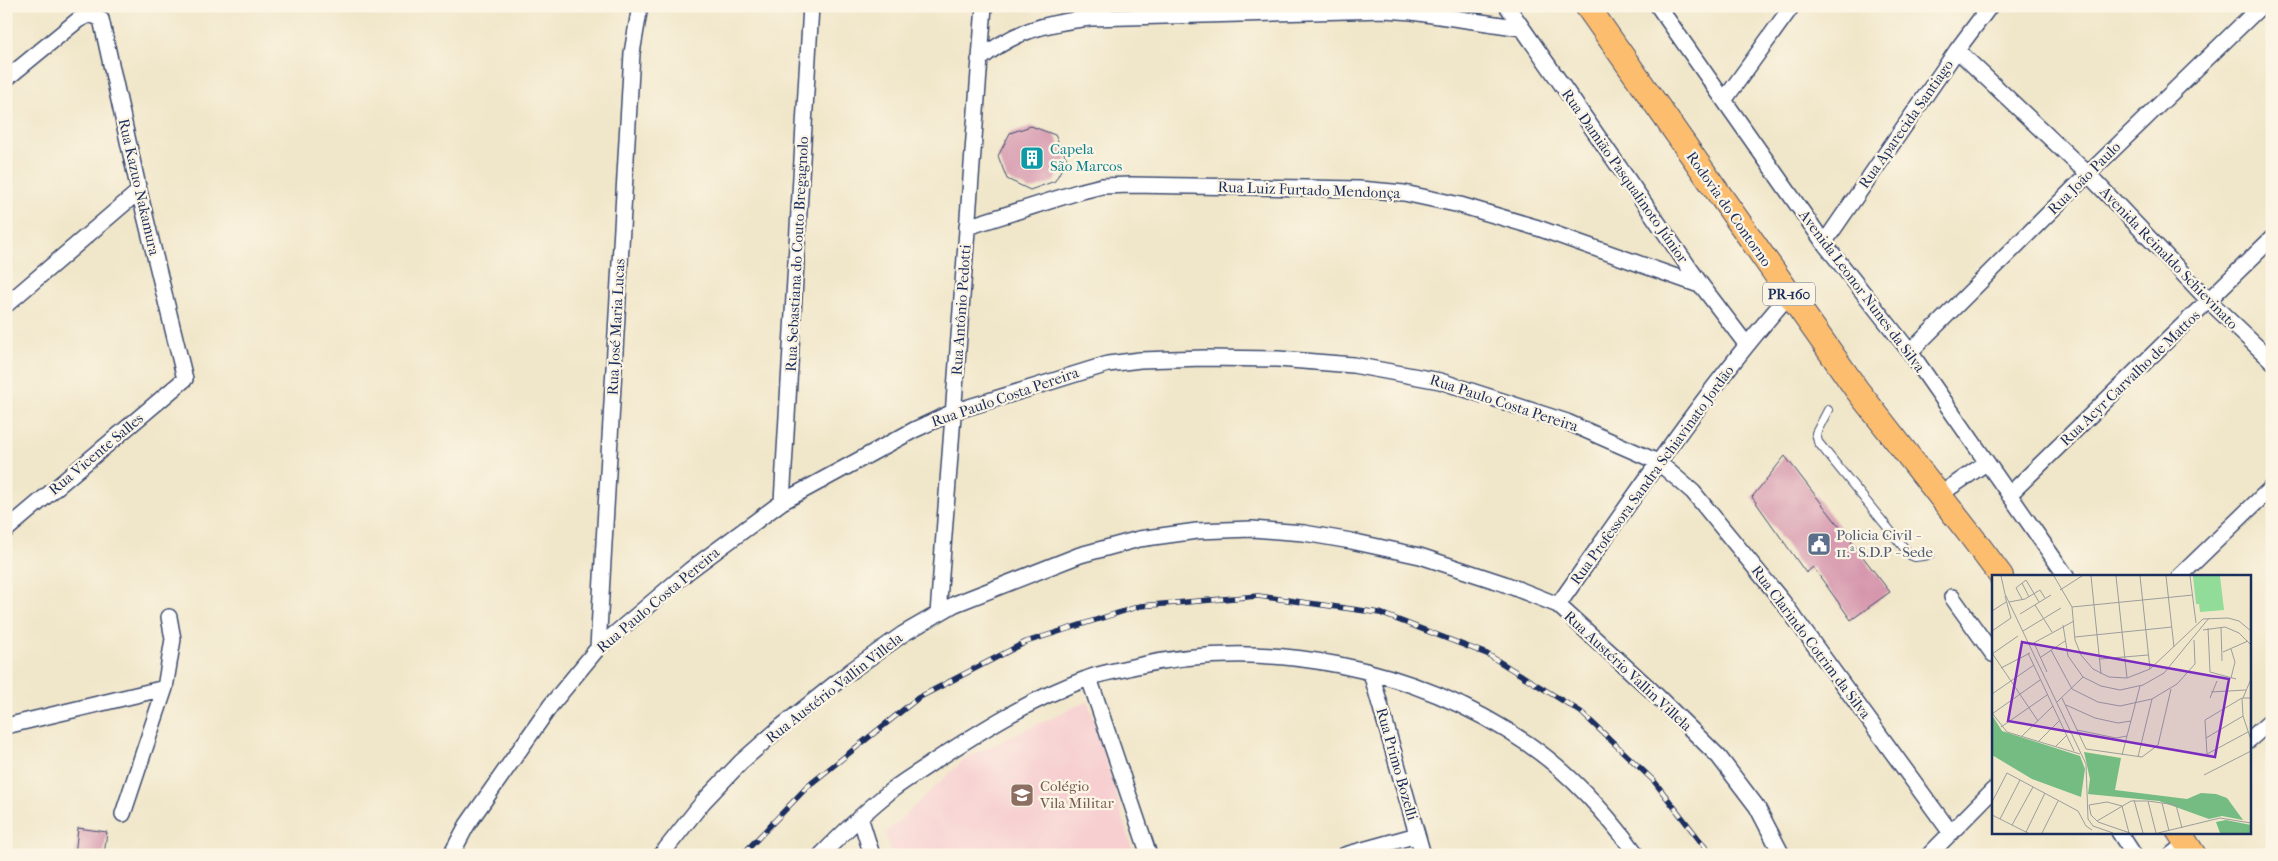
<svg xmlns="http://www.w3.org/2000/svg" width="2278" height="861" viewBox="0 0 2278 861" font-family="'IM FELL French Canon',serif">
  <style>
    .built { fill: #f7cfd1 }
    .building { fill: #d697ad }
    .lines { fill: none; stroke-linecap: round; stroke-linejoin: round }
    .service-casing { stroke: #3b4a6e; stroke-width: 10 }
    .minor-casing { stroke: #3b4a6e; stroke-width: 18 }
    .primary-casing { stroke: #3b4a6e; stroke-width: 26 }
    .service { stroke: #fff; stroke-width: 8 }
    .minor { stroke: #fff; stroke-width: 15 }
    .primary { stroke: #fcbd6e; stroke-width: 24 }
    .rail-casing { stroke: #1b2f5e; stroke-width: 5.5 }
    .rail { stroke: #fcf5e5; stroke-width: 4; stroke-dasharray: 11; stroke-linecap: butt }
    .labels { text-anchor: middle; stroke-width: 4.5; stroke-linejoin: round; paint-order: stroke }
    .shield { fill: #fcf5e5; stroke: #5e6a86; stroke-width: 1 }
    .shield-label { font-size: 14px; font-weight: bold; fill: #1b2f5e }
    .street-label { font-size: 15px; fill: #1b2f5e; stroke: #fcf5e5 }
    .culture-label { font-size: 15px; fill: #0d838f; stroke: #fcf5e5; text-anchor: start }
    .service-label { font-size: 15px; fill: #4e5e75; stroke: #fcf5e5; text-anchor: start }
    .education-label { font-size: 15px; fill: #785e54; stroke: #fcf5e5; text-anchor: start }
    .inset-road { fill: none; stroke: #9b9d9e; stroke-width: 1 }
    .view { fill: #7b2cbf; fill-opacity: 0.15; stroke: #7b2cbf; stroke-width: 2.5 }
    .inset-edge { fill: none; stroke: #1b2f5e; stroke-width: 2.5 }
  </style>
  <rect width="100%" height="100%" fill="#fcf5e5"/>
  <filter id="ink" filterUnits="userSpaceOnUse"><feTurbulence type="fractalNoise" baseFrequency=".02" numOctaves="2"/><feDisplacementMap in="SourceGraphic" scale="10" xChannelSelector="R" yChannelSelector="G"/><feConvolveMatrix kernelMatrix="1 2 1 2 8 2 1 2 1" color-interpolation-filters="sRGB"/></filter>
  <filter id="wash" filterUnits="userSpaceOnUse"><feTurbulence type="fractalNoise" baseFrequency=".0096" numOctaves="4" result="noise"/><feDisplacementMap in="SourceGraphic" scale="20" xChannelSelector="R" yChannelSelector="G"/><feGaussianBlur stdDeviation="1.12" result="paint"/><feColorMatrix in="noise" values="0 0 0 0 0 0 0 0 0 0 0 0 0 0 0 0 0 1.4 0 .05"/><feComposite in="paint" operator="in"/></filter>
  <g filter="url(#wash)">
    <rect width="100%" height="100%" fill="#f0e6c9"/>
    <path class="built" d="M1088,701L1134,855H892L885,834L967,757Z"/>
    <g id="blocks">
      <path class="building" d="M1031,126L1055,135L1067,159L1055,181L1030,190L1007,179L998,156L1010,133Z
        M1785,456L1890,592L1851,620L1813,567L1806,573L1752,497Z
        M78,828L107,832L104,855H75Z"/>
    </g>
  </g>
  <g filter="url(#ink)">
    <use href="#blocks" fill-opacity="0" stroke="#3b4a6e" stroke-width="1"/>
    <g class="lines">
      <g class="service-casing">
        <path id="service" d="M1828,410L1816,433L1818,442L1910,555L1915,557L1930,555"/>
      </g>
      <g class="minor-casing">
        <path id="minor" d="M1507,6L1702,286L1746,344
          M1658,6L1824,243L1910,352L2066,576
          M1957,50L2088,174L2209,301L2272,361
          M979,60C1013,31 1047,23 1090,18L1385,10L1412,12L1522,28
          M6,79L78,20L90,14L101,19L139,191L185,379L6,530
          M1725,99L1792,6
          M967,227L1078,192L1102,186L1131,185L1359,189L1404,193L1460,205L1538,228L1702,286
          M1824,243L1957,50L1990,6
          M6,305L139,191
          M1910,352L2088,174L2261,6
          M1939,495L1986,463
          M2009,495L2272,238
          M782,502L811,6
          M2180,576L2272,487
          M1952,597L1993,654
          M1558,605C1632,500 1704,392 1789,295
          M938,614L984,6
          M598,648L632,53L640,6
          M1371,673L1423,855
          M1089,678L1149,855
          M6,726L165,688
          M2249,740L2272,720
          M123,814L165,688L173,639L169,617
          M860,817L872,855
          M2119,832L2134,855
          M451,855L467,825L551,705L598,648L690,570L782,502L914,430L953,412L1108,364L1140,360L1204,358L1278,359L1353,365L1440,381L1567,422L1658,462L1693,492L1783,602L1951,833
          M661,855L703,802L741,762L782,726L852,670L903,634L955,604L1080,555L1139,539L1197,531L1252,529L1304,533L1351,541L1420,556L1505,584L1558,605L1651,690L1719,757L1757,807L1782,855
          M821,855C842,834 863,813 887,794C901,782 918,773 933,762C982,730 1031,699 1086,679C1101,673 1117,671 1132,667C1266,636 1414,666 1528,744C1570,773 1607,814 1637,855
          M1345,855L1417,835
          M1929,855L1993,790
          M2171,855L2186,843"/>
      </g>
      <g class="primary-casing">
        <path id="primary" d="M1587,6L1857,390L1972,537L2001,576
          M2179,832L2194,855"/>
      </g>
      <use href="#service" class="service"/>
      <use href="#minor" class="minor"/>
      <use href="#primary" class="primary"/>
      <g class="rail-casing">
        <path id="rail" d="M742,855L808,786L918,698L1026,642L1140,606L1258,596L1380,613L1487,654L1581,712L1654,781L1711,855"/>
      </g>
      <use href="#rail" class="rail"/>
    </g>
  </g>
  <defs>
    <g id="building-square" transform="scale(1.25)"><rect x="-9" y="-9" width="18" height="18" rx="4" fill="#0f9aa8" stroke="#fcf5e5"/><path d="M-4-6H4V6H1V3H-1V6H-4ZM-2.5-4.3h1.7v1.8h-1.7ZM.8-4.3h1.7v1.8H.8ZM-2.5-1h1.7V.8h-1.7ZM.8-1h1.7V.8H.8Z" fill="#fff"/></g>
    <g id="civic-square" transform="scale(1.25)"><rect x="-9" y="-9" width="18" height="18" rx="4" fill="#5c6f8a" stroke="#fcf5e5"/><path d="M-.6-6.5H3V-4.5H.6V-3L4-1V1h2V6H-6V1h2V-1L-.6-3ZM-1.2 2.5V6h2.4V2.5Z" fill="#fff"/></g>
    <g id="university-square" transform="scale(1.25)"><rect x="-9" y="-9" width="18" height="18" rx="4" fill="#8d6e63" stroke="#fcf5e5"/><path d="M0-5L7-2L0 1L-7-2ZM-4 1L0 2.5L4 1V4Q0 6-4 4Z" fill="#fff"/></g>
  </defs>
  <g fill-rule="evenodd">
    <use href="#building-square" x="1032" y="158"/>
    <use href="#civic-square" x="1819" y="544"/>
    <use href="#university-square" x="1022" y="795"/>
  </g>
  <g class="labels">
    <rect class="shield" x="1763" y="282.5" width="52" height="23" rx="4"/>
    <g class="shield-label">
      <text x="1789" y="299">PR-160</text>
    </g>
    <g class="street-label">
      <text transform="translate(1906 124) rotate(-55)" y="5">Rua Aparecida Santiago</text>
      <text transform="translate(1625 176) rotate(55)" y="5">Rua Damião Pasqualinoto Júnior</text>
      <text transform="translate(2084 178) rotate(-45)" y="5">Rua João Paulo</text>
      <text transform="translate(139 187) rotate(77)" y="5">Rua Kazuo Nakamura</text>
      <text transform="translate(1309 190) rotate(2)" y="5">Rua Luiz Furtado Mendonça</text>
      <text transform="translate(1729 209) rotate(55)" y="5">Rodovia do Contorno</text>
      <text transform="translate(797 254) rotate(-87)" y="5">Rua Sebastiana do Couto Bregagnolo</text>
      <text transform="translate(2169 258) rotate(46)" y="5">Avenida Reinaldo Schievinato</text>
      <text transform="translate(1862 291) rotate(53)" y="5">Avenida Leonor Nunes da Silva</text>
      <text transform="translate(961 310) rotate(-86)" y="5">Rua Antônio Pedotti</text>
      <text transform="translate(616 327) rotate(-87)" y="5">Rua José Maria Lucas</text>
      <text transform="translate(2130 378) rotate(-44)" y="5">Rua Acyr Carvalho de Mattos</text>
      <text transform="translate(1005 397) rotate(-19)" y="5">Rua Paulo Costa Pereira</text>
      <text transform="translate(1504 403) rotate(18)" y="5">Rua Paulo Costa Pereira</text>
      <text transform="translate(96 454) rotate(-40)" y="5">Rua Vicente Salles</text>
      <text transform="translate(1652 475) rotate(-54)" y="5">Rua Professora Sandra Schiavinato Jordão</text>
      <text transform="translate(658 600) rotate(-40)" y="5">Rua Paulo Costa Pereira</text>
      <text transform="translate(1811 642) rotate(53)" y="5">Rua Clarindo Cotrim da Silva</text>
      <text transform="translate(1628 671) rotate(43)" y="5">Rua Austério Vallin Villela</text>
      <text transform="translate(834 688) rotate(-38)" y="5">Rua Austério Vallin Villela</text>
      <text transform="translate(1397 764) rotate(74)" y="5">Rua Primo Bozelli</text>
    </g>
    <g class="culture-label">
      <text x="1050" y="154">Capela<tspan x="1050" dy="17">São Marcos</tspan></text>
    </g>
    <g class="service-label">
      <text x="1836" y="540">Policia Civil -<tspan x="1836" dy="17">11.ª S.D.P - Sede</tspan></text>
    </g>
    <g class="education-label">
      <text x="1040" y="791">Colégio<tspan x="1040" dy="17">Vila Militar</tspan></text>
    </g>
  </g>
  <g transform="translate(1992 575)">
    <rect width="259" height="259" fill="#f0e6c9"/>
    <path d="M201,1H228L232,35L208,37L207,29H204Z" fill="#91dc99"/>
    <path d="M0,140L10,156L88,181L93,194L89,222L40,204L0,180ZM92,177L129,183L123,215L195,224L209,218L224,219L235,223L251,245L230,241L217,244L167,226L96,219L98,204ZM234,245L259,250V258H228L224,247Z" fill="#74bc81"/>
    <path class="inset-road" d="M9,1L13,19L94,189L96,244L101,251L121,258M62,1L80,32L83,65L89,80L101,94L117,102L135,103L158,94L211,44L236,43L247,46L259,56M99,1L109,99M124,1L135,103M148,1L158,94M174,1L182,72M198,1L204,48M30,8L37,22M68,15L90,1M30,24L24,13L34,5L47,27M17,27L33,24L48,15L53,23M43,30L60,57M80,32L201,20M0,36L14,27M28,39L59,20M71,50L76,81L91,102L109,111L128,115L151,110L172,98L217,43M229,52L230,86M216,53L218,97L244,104M211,55L233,52L247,58L259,70M0,56L19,43L13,21M31,56L69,33M83,62L180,52M42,68L55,97M38,70L82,46M59,75L80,114L106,127L128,131L160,124L185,109L203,89L202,65M231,77L256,66M0,78L46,146M36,78L82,176M0,79L26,61M49,82L73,66M108,84L156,80M9,93L38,78M239,103L243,87L239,74M219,117L254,115M0,119L42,90M70,123L94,174L150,182L166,170L179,114M218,123L225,106M250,123L251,141L259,165M251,123L259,104M65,127L91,102M74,130L103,143L126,148L139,146M0,138L15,157L88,179M0,139L48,105M9,152L55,120M85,155L124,163L135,161M256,157L215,179L213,145L250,123H259M30,161L61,131M214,163L251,141M46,167L68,145M63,172L75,160M130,180L148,111M146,182L160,124M212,200L259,176M142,225L151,258M156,226L164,258M0,227L15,198L86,236L94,251L100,255M170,228L177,256M0,240L36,258M8,244L28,205M105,246L139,226H156L184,230L190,253M20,250L41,212M34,257L53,218M50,258L66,226M137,258L130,231L115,227L97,230L99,240L106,247L138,258M166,258L228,243L259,248"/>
    <path class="view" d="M30,67L237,104L223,182L16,146Z"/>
    <rect width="259" height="259" class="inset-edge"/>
  </g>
  <rect width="2278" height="861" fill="none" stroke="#fcf5e5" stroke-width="25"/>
</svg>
